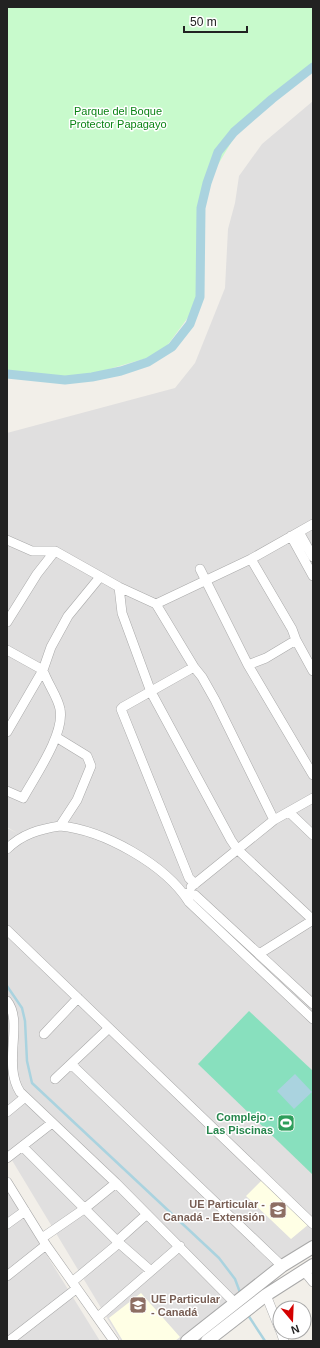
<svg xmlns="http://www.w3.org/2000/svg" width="320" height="1348" viewBox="0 0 320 1348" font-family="Arial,sans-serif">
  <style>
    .residential { fill: #e0dfdf }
    .education { fill: #ffffe5 }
    .park { fill: #c8facc }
    .pitch { fill: #88e0be }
    .water { fill: #aad3df }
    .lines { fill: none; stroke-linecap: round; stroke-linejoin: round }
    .stream { stroke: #aad3df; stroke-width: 2.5 }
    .canal { stroke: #aad3df; stroke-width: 9 }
    .minor-casing { stroke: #a9a9a9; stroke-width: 10 }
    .tertiary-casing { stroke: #a9a9a9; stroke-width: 14 }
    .minor { stroke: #fff; stroke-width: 9 }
    .tertiary { stroke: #fff; stroke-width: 12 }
    .labels { text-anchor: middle; stroke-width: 3; stroke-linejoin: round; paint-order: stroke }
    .park-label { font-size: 11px; fill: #0c8416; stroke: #fff }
    .leisure-label { font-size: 11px; font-weight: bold; fill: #27864d; stroke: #fff; text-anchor: end }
    .education-label { font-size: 11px; font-weight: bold; fill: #785e54; stroke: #fff; text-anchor: end }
  </style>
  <rect width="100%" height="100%" fill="#f2efe9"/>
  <path class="residential" d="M313,101V1245L179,1341H121L7,1152V828L17,833L7,827V433L175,388L195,363L225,288L228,229L235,203L239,176L262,144Z
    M7,1191L100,1341H7Z"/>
  <path class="education" d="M263,1179L309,1224L291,1239L246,1196Z
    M141,1293L180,1337L175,1341H123L109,1318Z"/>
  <path class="park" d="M7,7H313V68L241,126L207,183L195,308L161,354L78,378L7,372Z"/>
  <path class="pitch" d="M249,1011L313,1071V1175L198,1064Z"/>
  <path class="water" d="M295,1074L312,1092L294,1109L277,1091Z"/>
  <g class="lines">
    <path class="stream" d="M7,986L22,1008L25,1021L27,1061L32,1083L219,1258L235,1279L241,1295
      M248,1315L265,1341"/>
    <path class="canal" d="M7,374L65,380L92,377L121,371L148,362L172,347L190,324L200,297L201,208L207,183L218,152L234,132L272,99L313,67"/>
    <g class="minor-casing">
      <path id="minor" d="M299,532L313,557
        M291,536L313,576
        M7,540L32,551H55L119,587L156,604L194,667L202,677L215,700L274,820
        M200,569L248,665L313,775
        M119,587L122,613L151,692L231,840L237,849L313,920
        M156,604L251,559L313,524
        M7,622L37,574L55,551
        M296,640L313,671
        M7,650L43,670C47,683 58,697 60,709C65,734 35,776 23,798L7,791
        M248,665L266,658L296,640L292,629L251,559
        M194,667L123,707L121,709L189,878L195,884
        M7,732L43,670L51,647L68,616L100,577
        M289,812L313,835
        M60,826C103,830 165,864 189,902L313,1019
        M7,849C22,834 40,829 60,826L77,800L91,766L87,756L56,737
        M191,887L274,820L313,798
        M183,893L195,895L313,1004
        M7,930L313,1224
        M259,954L313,920
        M7,1001C24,1022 2,1064 20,1092L116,1183L235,1303
        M44,1034L78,998
        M71,1064L282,1266
        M55,1079L109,1028
        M7,1112L24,1098
        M23,1147L119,1243L72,1282
        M7,1158L52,1123
        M7,1182L46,1245L114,1341
        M7,1224L25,1211
        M42,1238L84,1209L116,1183
        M117,1241L147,1214
        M119,1243L151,1271
        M304,1271L313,1282
        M7,1276L46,1245
        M266,1295L280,1330
        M98,1317L180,1246
        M281,1332L284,1341
        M9,1341L76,1289"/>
    </g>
    <g class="tertiary-casing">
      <path id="tertiary" d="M187,1341L282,1266L313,1247
        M207,1341L266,1295L313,1265"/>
    </g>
    <use href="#minor" class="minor"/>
    <use href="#tertiary" class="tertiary"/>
  </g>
  <defs>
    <g id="stadium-square" transform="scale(0.9)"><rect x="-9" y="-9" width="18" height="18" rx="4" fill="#2e9e5b" stroke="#fff"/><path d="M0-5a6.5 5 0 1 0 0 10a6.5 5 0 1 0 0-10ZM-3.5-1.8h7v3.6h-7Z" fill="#fff"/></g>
    <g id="school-square" transform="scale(0.9)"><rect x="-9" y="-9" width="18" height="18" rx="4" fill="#8d6e63" stroke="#fff"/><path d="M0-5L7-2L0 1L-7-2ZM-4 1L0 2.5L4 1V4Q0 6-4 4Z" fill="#fff"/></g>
  </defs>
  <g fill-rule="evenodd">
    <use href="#stadium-square" x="286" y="1123"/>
    <use href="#school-square" x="278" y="1210"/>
    <use href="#school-square" x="138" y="1305"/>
  </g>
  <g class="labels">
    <g class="park-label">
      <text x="118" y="115">Parque del Boque<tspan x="118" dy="13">Protector Papagayo</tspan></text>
    </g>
    <g class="leisure-label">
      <text x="273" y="1121">Complejo -<tspan x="273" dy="13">Las Piscinas</tspan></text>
    </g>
    <g class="education-label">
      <text x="265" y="1208">UE Particular -<tspan x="265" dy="13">Canadá - Extensión</tspan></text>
      <text x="151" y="1303" text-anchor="start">UE Particular<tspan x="151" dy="13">- Canadá</tspan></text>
    </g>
  </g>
  <rect width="320" height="1348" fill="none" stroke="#222222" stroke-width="16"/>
  <g transform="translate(292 1320) rotate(161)"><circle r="19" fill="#ffffff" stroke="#a7a7a7"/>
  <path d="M0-3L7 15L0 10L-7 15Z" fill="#d40000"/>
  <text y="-6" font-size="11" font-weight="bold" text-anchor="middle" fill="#222222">N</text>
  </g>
  <path d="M184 26v6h63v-6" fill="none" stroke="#222222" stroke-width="2"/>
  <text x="190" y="26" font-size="12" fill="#222222" stroke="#ffffff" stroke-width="3" paint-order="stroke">50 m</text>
</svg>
